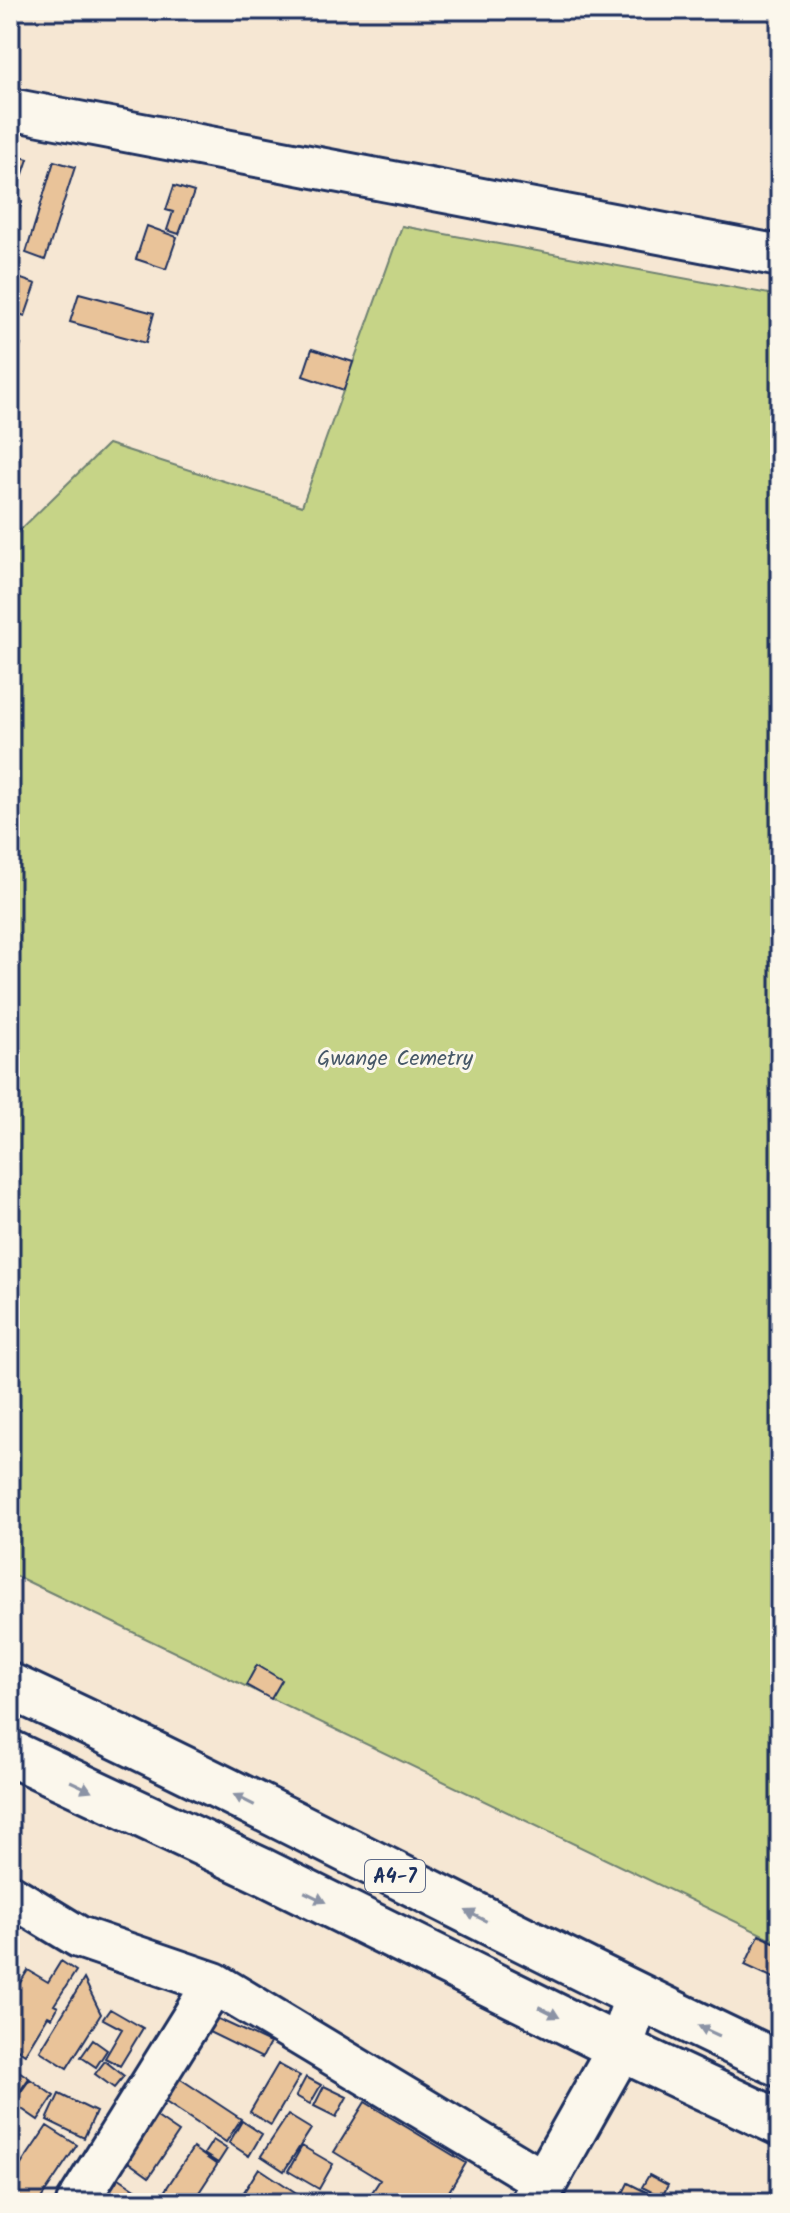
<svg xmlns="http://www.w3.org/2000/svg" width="790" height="2213" viewBox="0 0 790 2213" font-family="Kalam,sans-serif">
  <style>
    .green { fill: #c6d487; stroke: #708272; stroke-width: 2 }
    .building { fill: #e9c399; stroke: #1b2f5e; stroke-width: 2 }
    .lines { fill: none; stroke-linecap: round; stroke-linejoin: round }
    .street-casing { stroke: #1b2f5e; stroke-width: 46 }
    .secondary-casing { stroke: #1b2f5e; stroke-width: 50 }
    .highway-casing { stroke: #1b2f5e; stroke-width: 50 }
    .street { stroke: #fbf7ec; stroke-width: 40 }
    .secondary { stroke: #fbf7ec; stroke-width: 44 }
    .highway { stroke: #fbf7ec; stroke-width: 44 }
    .oneway { fill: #8b93a5 }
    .labels { text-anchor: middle; stroke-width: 6; stroke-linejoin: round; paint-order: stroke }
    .shield { fill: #fbf7ec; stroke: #5e6b89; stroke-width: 2 }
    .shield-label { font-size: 20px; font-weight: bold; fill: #1b2f5e }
    .park-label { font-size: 22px; fill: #465868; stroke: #fbf7ec }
  </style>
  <rect width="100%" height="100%" fill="#f6e7d3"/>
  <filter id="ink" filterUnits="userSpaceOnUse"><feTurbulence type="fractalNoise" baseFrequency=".0125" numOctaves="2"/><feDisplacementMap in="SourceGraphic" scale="16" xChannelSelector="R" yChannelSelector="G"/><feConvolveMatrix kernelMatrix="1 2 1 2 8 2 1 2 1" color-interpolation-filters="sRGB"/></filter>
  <g filter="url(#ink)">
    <path class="green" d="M402,226L780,296V1943L10,1573V540L108,444L302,506Z"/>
    <path class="building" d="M10,154L28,159L17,192L10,190Z
      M54,161L75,167L45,260L26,253Z
      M174,186L194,192L179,234L167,230L173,212L166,210Z
      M10,198L22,202L10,241Z
      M147,226L177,237L166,269L136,259Z
      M10,275L36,284L25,316L10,311Z
      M79,293L154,313L146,343L70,322Z
      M10,341L21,345L10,374Z
      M312,349L353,362L344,390L303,376Z
      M257,1665L282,1680L271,1699L246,1685Z
      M759,1935L780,1945V1981L745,1965Z
      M61,1961L76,1971L54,2005L58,2007L52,2018L48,2016L25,2054L10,2044V1988L15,1991L28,1970L48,1982Z
      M84,1979L101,2014L67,2068L40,2051Z
      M110,2009L143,2028L120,2066L105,2058L122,2029L103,2019Z
      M214,2017L270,2043L262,2058L207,2031Z
      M93,2040L107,2050L96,2067L81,2057Z
      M105,2061L124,2076L114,2088L95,2074Z
      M278,2064L300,2076L271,2125L250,2112Z
      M10,2065L29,2078L10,2105Z
      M306,2077L321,2085L310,2104L296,2096Z
      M179,2078L241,2119L226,2142L164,2101Z
      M30,2079L54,2096L38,2120L13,2103Z
      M324,2086L347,2097L336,2117L314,2106Z
      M59,2094L96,2112L84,2138L47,2120Z
      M365,2102L466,2163L442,2203H365L380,2180L334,2152Z
      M154,2115L179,2132L149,2177L124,2159Z
      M288,2115L311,2129L284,2171L261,2156Z
      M242,2121L262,2134L249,2156L229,2143Z
      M47,2126L77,2145L38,2203H27L10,2192V2181Z
      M213,2140L227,2149L218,2163L204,2154Z
      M302,2146L333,2164L319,2189L288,2171Z
      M193,2148L217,2165L192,2203H182L164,2192Z
      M259,2168L307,2200L305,2203H237Z
      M649,2175L668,2185L662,2197L642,2187Z
      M116,2176L143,2194L161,2203H99Z
      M628,2183L668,2203H628L631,2197L623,2193Z"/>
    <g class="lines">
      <g class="street-casing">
        <path id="street" d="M10,109L780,256
          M10,1895L79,1937L214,1983L545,2182
          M77,2203L214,1983"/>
      </g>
      <g class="secondary-casing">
        <path id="secondary" d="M533,2203L620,2048L637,1997"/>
      </g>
      <g class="highway-casing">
        <path id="highway" d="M10,1686C270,1806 521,1943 780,2064
          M10,1753L262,1871L620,2048L780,2123"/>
      </g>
      <use href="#street" class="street"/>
      <use href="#secondary" class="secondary"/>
      <use href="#highway" class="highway"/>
    </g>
    <defs><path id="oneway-solid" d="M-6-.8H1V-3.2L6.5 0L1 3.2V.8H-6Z" transform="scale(2)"/></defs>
    <g class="oneway">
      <use href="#oneway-solid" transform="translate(81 1786) rotate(25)"/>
      <use href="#oneway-solid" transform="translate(244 1800) rotate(-153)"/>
      <use href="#oneway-solid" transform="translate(315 1897) rotate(26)"/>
      <use href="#oneway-solid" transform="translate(476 1916) rotate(-153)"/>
      <use href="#oneway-solid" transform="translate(549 2012) rotate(27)"/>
      <use href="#oneway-solid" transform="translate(709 2031) rotate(-155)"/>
    </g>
  </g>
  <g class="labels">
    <rect class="shield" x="365" y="1860" width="60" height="32" rx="6"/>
    <g class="shield-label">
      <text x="395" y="1883">A4-7</text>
    </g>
    <g class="park-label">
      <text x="395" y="1065">Gwange Cemetry</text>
    </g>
  </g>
  <rect width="790" height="2213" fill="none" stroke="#fbf7ec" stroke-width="40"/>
  <rect x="20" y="20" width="750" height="2173" fill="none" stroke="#1b2f5e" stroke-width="3" filter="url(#ink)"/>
</svg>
